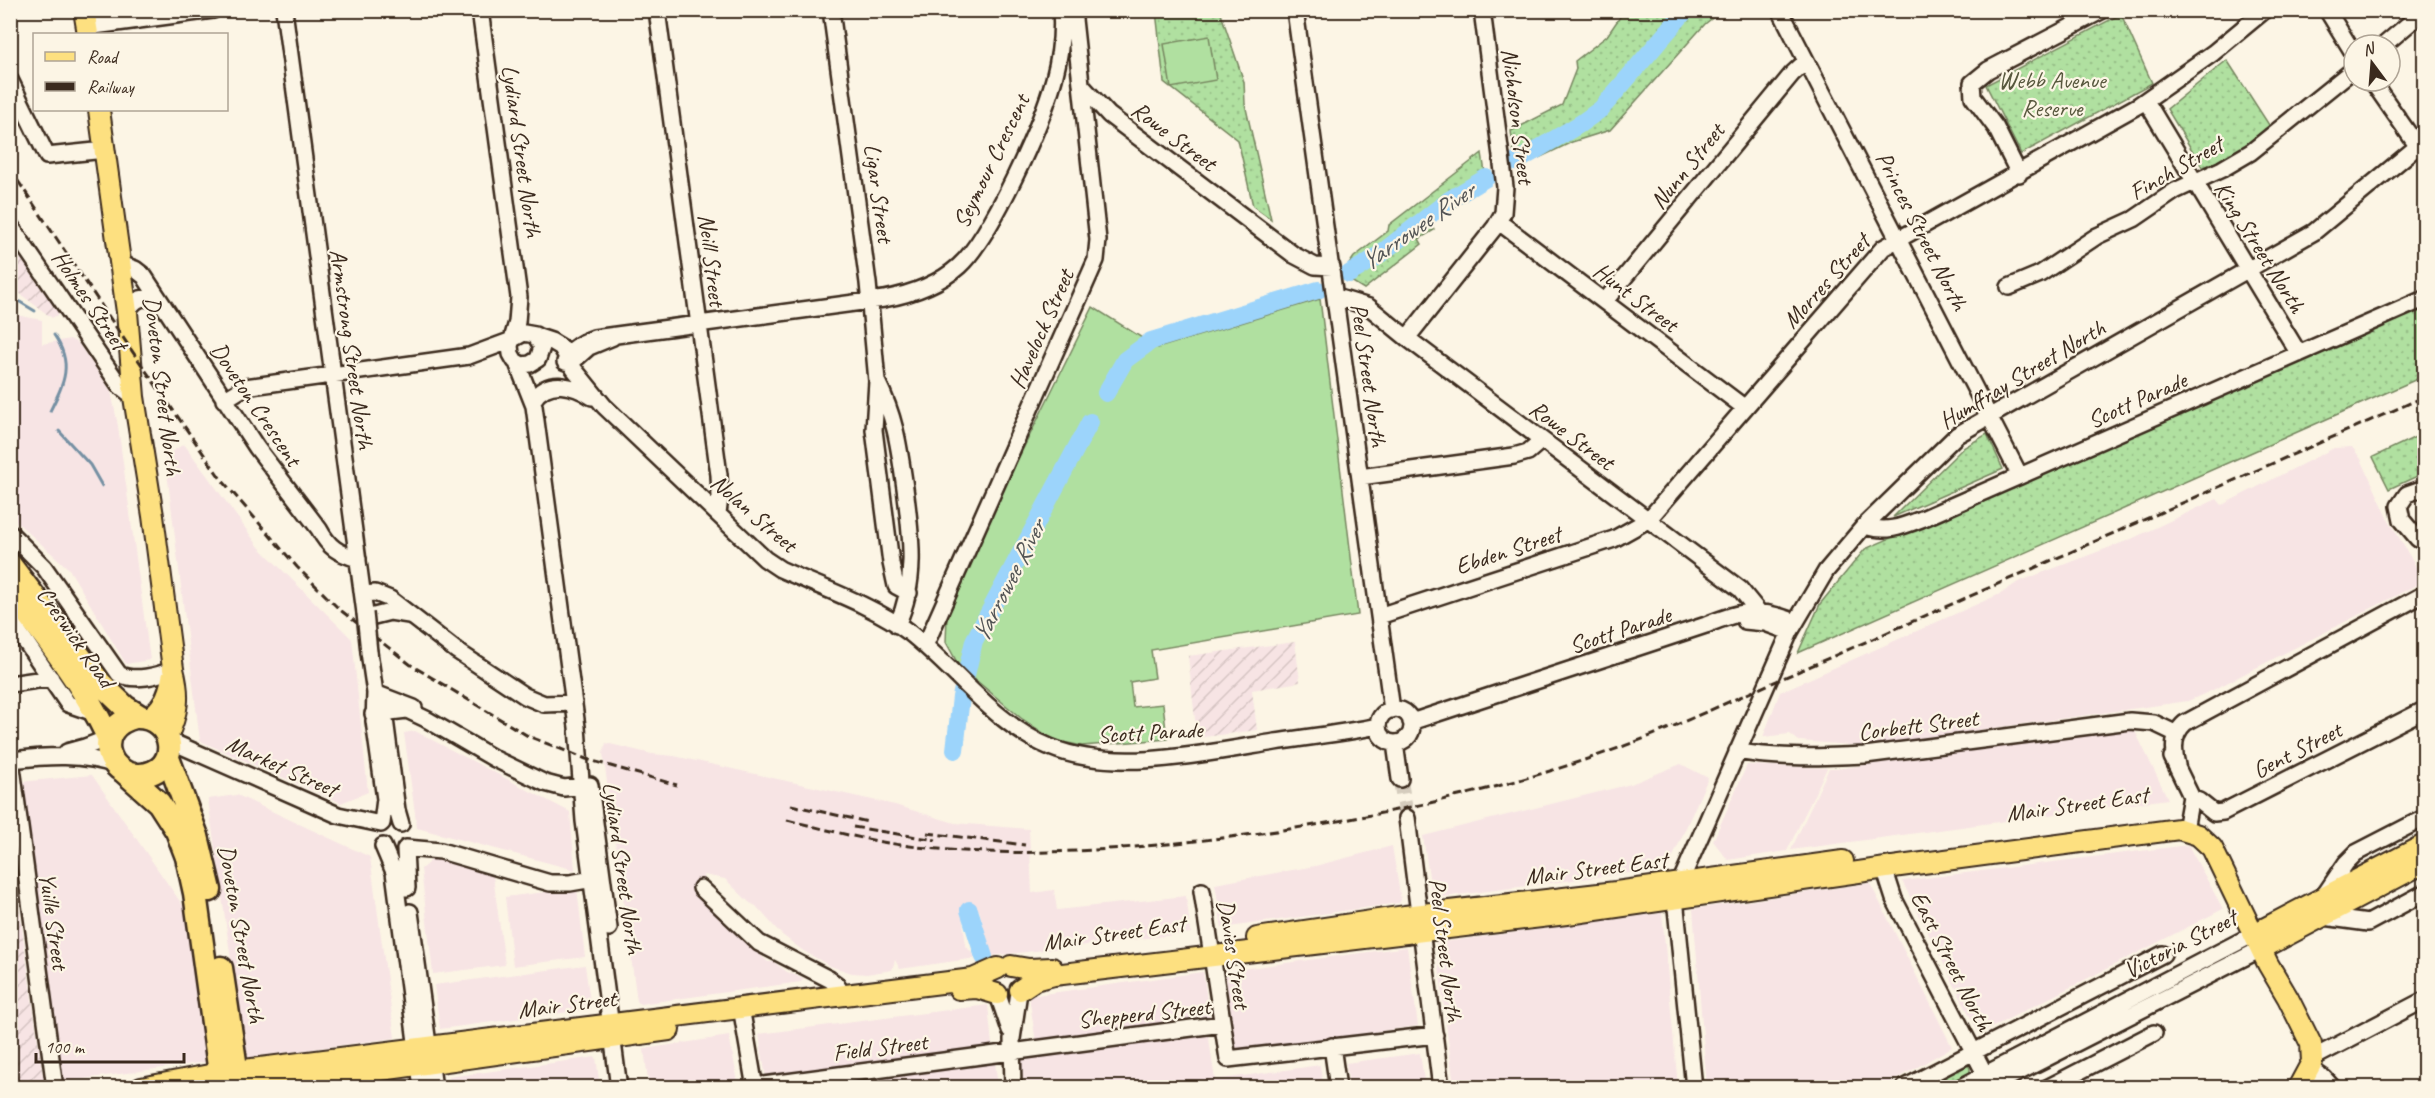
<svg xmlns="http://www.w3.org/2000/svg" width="2435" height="1098" viewBox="0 0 2435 1098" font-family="Caveat,sans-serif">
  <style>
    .built { fill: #f7e4e4 }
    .industrial { fill: url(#industrial-furrows) }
    .grass { fill: url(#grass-dots); stroke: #76855f; stroke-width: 1.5 }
    .pitch { fill: #b0e0a0; stroke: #76855f; stroke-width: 1.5 }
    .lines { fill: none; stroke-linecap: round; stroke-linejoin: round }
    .stream { stroke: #7590a3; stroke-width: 3 }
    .river { stroke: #9cd4fb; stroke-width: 18 }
    .minor-tunnel { stroke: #d5ccbd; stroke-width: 15; stroke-dasharray: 15 8; stroke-linecap: butt }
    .minor-casing { stroke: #3b2a1e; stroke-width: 20 }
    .major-casing { stroke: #3b2a1e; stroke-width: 24 }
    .highway-casing { stroke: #3b2a1e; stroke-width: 27 }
    .minor { stroke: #fcf5e5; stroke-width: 15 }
    .major { stroke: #fde080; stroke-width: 20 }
    .highway { stroke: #fde080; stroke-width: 22 }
    .rail { stroke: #3b2a1e; stroke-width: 3; stroke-dasharray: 9 4.5; stroke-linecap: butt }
    .minor-bridge-casing { stroke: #3b2a1e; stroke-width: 20; stroke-linecap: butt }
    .minor-bridge { stroke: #fcf5e5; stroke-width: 15 }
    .labels { text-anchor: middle; stroke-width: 4.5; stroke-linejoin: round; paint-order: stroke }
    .park-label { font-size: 24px; fill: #58583e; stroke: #fcf5e5 }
    .street-label { font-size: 24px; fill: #3b2a1e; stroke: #fcf5e5 }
    .water-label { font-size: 26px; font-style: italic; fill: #535455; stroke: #fcf5e5 }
  </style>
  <defs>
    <pattern id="industrial-furrows" width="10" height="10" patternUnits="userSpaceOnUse" patternTransform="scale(1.5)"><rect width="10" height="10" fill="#f7e4e4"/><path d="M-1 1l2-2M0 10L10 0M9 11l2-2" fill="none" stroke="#d5c4c3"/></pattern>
    <pattern id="grass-dots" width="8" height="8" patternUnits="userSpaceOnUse" patternTransform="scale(1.5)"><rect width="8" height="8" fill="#b0e0a0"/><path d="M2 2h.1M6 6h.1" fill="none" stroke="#98c089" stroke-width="1.8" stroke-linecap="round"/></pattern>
  </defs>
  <rect width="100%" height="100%" fill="#fcf5e5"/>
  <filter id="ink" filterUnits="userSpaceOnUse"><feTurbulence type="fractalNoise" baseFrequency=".0167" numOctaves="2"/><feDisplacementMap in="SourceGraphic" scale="12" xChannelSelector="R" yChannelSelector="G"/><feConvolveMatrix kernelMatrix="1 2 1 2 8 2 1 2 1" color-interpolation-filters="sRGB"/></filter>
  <g filter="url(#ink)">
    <path class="built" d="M11,314L42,320V344L70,339L79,344L111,391L118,426L150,660L126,664L69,569L11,517Z
      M184,444L259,547L352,639L368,792L341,803L200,741L165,456Z
      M2352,447L2361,459L2389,520L2424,581L2213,690L2188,701L1864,746L1799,741L1790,734L1763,737L1780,692L2002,593L2018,582L2129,540L2217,499L2222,505L2334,448Z
      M2134,729L2168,799L1791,850L1829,768H1843Z
      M415,731L570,812L575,870L417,828L404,733Z
      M606,743L652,754L674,756L895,805L955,823L1029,829L1032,893L1054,890L1057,910L1186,896L1191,933L991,956L979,910L962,915L966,946L976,958L900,969L895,960L892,970L867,974L852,973L830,966L802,950L781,934L756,906L750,903L725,879L704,875L698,896L768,962H774L787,972L803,978L801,982L640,1004L637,1001L603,753Z
      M1681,764L1708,778L1668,868L1434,898L1432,897L1423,836L1631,784Z
      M1747,765L1827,768L1787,851L1728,860L1713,841Z
      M92,775L186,910L206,1062L62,1082L20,782Z
      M237,795L370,857L395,1038L245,1058L208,799Z
      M2188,845L2223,909L1979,1034L1902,881Z
      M1392,846L1401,900L1399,903L1222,928L1215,884L1315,866Z
      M434,858L493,876L505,965L433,974L421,869Z
      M1870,883L1952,1047L1883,1087H1707L1693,909Z
      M577,888L585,957L513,966L505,897Z
      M1662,913L1678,1087H1454L1436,943Z
      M1407,947L1418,1026L1236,1051L1225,971Z
      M585,965L591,1009L440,1029L434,985Z
      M1203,972L1210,1020L1036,1043L1029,996Z
      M988,1005L992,1045L766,1078L759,1034Z
      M1208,1032L1215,1080L1320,1065L1323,1087H1021L1017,1058Z
      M729,1036L739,1087H649L644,1049Z
      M1420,1053L1425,1087H1349L1346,1063Z
      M596,1057L600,1087H451L449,1077Z
      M995,1062L998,1087L791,1088L900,1075Z"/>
    <path class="industrial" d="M10,245L14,249L59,314L52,318L11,287Z
      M1295,642L1300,682L1252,690L1257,730L1197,738L1188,656Z
      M10,844L44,1084L15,1088L10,1087Z"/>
    <path class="grass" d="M1156,11H1220L1244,82L1245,104L1271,219L1253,206L1238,140L1164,82Z
      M1624,11H1721L1705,24L1610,130L1572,142L1516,169L1511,131L1562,105L1576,69L1575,61L1607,36Z
      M2121,14L2152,83L2021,154L1986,85Z
      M2227,60L2271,128L2247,146L2204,170L2167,109Z
      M1482,153L1487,186L1429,223L1434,230L1419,239L1422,244L1364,289L1351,281L1345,270L1354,257L1388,231L1389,225Z
      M2424,308V376L1798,653L1820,604L1865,549Z
      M2424,433V473L2389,489L2373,457Z
      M1987,434L2003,469L1893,517L1963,448Z
      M1967,1063L1970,1068V1073L1944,1087L1916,1088Z"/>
    <path class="pitch" d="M1209,36L1216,80L1171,88L1164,44Z
      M1320,299L1358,615L1151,650L1155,678L1130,682L1133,707L1163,704L1167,739L1082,746L1054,740L1021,718L959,666L946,642L947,616L989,518L1093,307L1158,348Z"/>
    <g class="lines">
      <path class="stream" d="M10,296L35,311
        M50,411C64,383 74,364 54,335
        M59,431L90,465L102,486"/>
      <path class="river" d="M1516,162L1580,124L1601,109L1686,10
        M1349,274L1375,258L1449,200L1486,178
        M1106,393L1125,360L1151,341L1318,290
        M955,750L961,697L974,641L1090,422
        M969,910L984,957"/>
      <path class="minor-tunnel" d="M1400,779L1407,818"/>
      <g class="minor-casing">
        <path id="minor" d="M284,10L365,613
          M480,10L519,297L517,322L510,346L511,354L515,361L522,365L530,364L538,359L542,347L535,335L524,333L513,339
          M657,10L719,475L720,497L718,514
          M831,10L868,283L877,381L874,430L891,563L896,586L909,593
          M1295,10L1392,710
          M1780,10L2020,476
          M2327,10L2354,54
          M87,27L213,10
          M2384,45L2424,11
          M10,80L47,156L105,150
          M2372,81L2418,147
          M1083,87L1109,115L1294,255L1315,266L1332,267
          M2146,101L2299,354
          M2019,174L1996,128L1973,97L1972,83L1988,70L2103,10
          M1499,222L1745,408
          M10,225L120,386L134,397
          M121,264L135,269L144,276L257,448L319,529C329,548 338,553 358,559
          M2009,287L2040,274L2097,236L2134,219L2175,191L2222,169L2251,152L2354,69
          M1336,297L1369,307L1407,338L1740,589L1758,611
          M1605,301L1792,74L1805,62
          M127,312C136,297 144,295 159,302
          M536,336L551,341L561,347L574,369L604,406L765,559L780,569C820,587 875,606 910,633C957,670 994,724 1050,747C1114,774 1208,753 1275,742C1309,737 1344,733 1378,726
          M613,337L589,347L571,363L565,362C569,349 582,342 594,338L884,299C911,294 938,285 959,266C992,236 1042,123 1054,79C1060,56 1063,33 1061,10
          M1407,338L1495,227L1503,213L1505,187L1482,10
          M517,363L534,406L577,727L584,821L619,1088
          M877,381C896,419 899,447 905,488C911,535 918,580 897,625
          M534,399C548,378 574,385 592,397
          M224,400L245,387L469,356L512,340
          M1360,477L1514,456L1528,452L1542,440
          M1864,526C1888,533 1901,527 1924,518L2424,299
          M10,533L44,567L119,674C134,682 158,676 173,669
          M2418,539L2402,520L2399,506L2407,494L2424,488
          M363,594L375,593L390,599L457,651L525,696L544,704L574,703
          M1379,616L1614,539L1648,520L1883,248L2139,105L2213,53L2265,10
          M366,618L390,612L409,615
          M10,619L68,704L97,714
          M1745,621L1765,623L1790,632
          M925,646L1096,260L1098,240L1073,10
          M369,652L375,693L374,721L385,799L382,823
          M10,684L51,678
          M375,693L414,708
          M379,704L385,719L397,810L401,824
          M1378 726a17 17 0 1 1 34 0a17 17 0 1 1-34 0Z
          M373,714L407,710L426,719L495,759L545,783L564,788L590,785
          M1411,722L1706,625C1742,610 1758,607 1795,622
          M168,740L338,815L381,824
          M1395,743L1400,779
          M1737,751C1776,759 1825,757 1865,755L2130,721L2154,723L2177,734
          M67,752L85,747L108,738
          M2172,757L2191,796L2185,830
          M2177,765C2173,750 2172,734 2185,723L2424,594
          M590,785L609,928
          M2191,798L2199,801L2214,813L2223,812L2424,710
          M1407,818L1441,1088
          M383,846L394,872L422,1088
          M406,848L441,851L550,883H570L599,878
          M405,849L407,888
          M1884,868L1894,899L1985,1074
          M701,888L759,943L829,979L836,984L843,995
          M1202,891L1228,1059L1435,1035
          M2323,897L2346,863L2356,853L2424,818
          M410,912L434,1088
          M2324,917L2368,923L2424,893
          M998,995L1010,1030
          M741,1007L755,1088
          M1332,1046L1338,1088
          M2313,1058L2424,1000
          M2309,1068L2324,1078L2333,1088
          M755,1086L1222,1024
          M55,1088L11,760C47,756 83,753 118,766
          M1013,1088L1012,1039L1019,992
          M1694,1088L1675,898L1680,883L1790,632L1826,571L1864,526L1957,435L2314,232L2424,141
          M1904,1088L2163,954
          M1959,1088L2254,934
          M1988,1088L2261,949
          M2047,1088L2154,1033"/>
      </g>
      <g class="major-casing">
        <path id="major" d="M84,10L88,34
          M99,110L127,312L134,397L153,516L173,669C180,695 178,713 167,737
          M148,718C163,710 169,694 172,678
          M2254,934L2424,845
          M1257,938L1405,916L1616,892L1843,861
          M2261,949L2424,863
          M1011,966L1029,969L1052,968
          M959,989L977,988L997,994
          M1020,990L1035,980L1054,975L1575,913L1900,866L2179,829L2198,835L2212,848L2268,964L2288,998L2311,1044L2312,1062L2298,1088
          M141,1088L220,1073L973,979L998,968
          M252,1088L669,1030"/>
      </g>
      <g class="highway-casing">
        <path id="highway" d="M10,565L100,683L125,707L141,717
          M10,592C46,637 84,685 108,737
          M135,717C175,715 184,772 140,775C107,777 91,728 135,717Z
          M168,758L197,836L210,890
          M122,770L159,803L177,831L187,857L195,893L222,1088
          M221,968L239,1088"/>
      </g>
      <use href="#minor" class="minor"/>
      <use href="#major" class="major"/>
      <use href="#highway" class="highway"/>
      <path class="rail" d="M10,169L130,348L221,479L297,567L339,609L411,665L528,736L586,759L677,785
        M791,805L868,822
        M787,820C825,829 863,840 902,845C997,858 1092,852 1187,842C1347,825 1508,793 1658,733L2424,397
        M853,827L936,840
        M927,833L1025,845"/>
      <g class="minor-bridge-casing">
        <path id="minor-bridge" d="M365,613L369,652"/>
      </g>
      <use href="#minor-bridge" class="minor-bridge"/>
    </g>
  </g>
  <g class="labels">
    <g class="park-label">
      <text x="2052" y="88">Webb Avenue<tspan x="2052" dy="28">Reserve</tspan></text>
    </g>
    <g class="street-label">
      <text transform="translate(1518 116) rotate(83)" y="8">Nicholson Street</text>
      <text transform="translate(1174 136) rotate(37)" y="8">Rowe Street</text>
      <text transform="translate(522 151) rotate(82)" y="8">Lydiard Street North</text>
      <text transform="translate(991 161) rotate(-64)" y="8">Seymour Crescent</text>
      <text transform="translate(1687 166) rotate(-51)" y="8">Nunn Street</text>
      <text transform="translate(2176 168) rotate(-30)" y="8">Finch Street</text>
      <text transform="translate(879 193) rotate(82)" y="8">Ligar Street</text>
      <text transform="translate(1922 231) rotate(63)" y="8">Princes Street North</text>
      <text transform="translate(2260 247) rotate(58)" y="8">King Street North</text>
      <text transform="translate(712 260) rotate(83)" y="8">Neill Street</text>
      <text transform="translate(1826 281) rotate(-48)" y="8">Morres Street</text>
      <text transform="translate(1636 297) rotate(37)" y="8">Hunt Street</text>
      <text transform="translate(90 300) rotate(56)" y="8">Holmes Street</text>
      <text transform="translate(1041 329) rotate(-66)" y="8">Havelock Street</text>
      <text transform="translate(352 349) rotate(82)" y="8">Armstrong Street North</text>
      <text transform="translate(2022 374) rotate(-31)" y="8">Humffray Street North</text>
      <text transform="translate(1369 375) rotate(82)" y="8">Peel Street North</text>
      <text transform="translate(163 386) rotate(83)" y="8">Doveton Street North</text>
      <text transform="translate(2137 400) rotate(-24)" y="8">Scott Parade</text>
      <text transform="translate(256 404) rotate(56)" y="8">Doveton Crescent</text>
      <text transform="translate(1572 435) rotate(37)" y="8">Rowe Street</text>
      <text transform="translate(754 513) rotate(41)" y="8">Nolan Street</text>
      <text transform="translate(1508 550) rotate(-18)" y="8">Ebden Street</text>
      <text transform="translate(1620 630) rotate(-18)" y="8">Scott Parade</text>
      <text transform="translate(76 637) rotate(55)" y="8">Creswick Road</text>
      <text transform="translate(1918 725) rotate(-7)" y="8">Corbett Street</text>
      <text transform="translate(1150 732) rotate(-3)" y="8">Scott Parade</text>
      <text transform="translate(2297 750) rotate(-27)" y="8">Gent Street</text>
      <text transform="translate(282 766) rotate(24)" y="8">Market Street</text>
      <text transform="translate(2077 804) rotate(-8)" y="8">Mair Street East</text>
      <text transform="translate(623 868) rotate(82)" y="8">Lydiard Street North</text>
      <text transform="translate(1596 868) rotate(-7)" y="8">Mair Street East</text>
      <text transform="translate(54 921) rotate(82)" y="8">Yuille Street</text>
      <text transform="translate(1114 933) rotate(-8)" y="8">Mair Street East</text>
      <text transform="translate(242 934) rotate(80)" y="8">Doveton Street North</text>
      <text transform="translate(2180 944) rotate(-27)" y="8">Victoria Street</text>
      <text transform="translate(1446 950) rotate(83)" y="8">Peel Street North</text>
      <text transform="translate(1234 954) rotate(81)" y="8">Davies Street</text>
      <text transform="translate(1952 961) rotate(63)" y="8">East Street North</text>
      <text transform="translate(567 1004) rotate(-7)" y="8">Mair Street</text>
      <text transform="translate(1144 1013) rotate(-6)" y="8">Shepperd Street</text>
      <text transform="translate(880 1047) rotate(-7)" y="8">Field Street</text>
    </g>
    <g class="water-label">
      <text transform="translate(1417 226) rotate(-35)" y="9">Yarrowee River</text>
      <text transform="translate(1008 581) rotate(-63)" y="9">Yarrowee River</text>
    </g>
  </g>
  <rect width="2435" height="1098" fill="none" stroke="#fcf5e5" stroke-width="36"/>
  <rect x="18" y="18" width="2399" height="1062" fill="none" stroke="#3b2a1e" stroke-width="2" filter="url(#ink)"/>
  <rect x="33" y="33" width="195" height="78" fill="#fcf5e5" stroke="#afa495" stroke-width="1.5"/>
  <rect x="45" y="52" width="30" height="9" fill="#fde080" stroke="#afa495" stroke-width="1.5"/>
  <text x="87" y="63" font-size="18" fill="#3b2a1e">Road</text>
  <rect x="45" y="82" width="30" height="9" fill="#3b2a1e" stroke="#afa495" stroke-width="1.5"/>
  <text x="87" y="93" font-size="18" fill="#3b2a1e">Railway</text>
  <g transform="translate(2372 63) rotate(344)"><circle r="28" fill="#fcf5e5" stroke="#afa495" stroke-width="1.5"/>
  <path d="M0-4.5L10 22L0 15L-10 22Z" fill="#3b2a1e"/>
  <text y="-9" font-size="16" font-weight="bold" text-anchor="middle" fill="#3b2a1e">N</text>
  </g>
  <path d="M36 1053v9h148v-9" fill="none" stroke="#3b2a1e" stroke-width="3"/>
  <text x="45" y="1053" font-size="18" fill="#3b2a1e" stroke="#fcf5e5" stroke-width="4.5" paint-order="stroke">100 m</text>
</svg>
